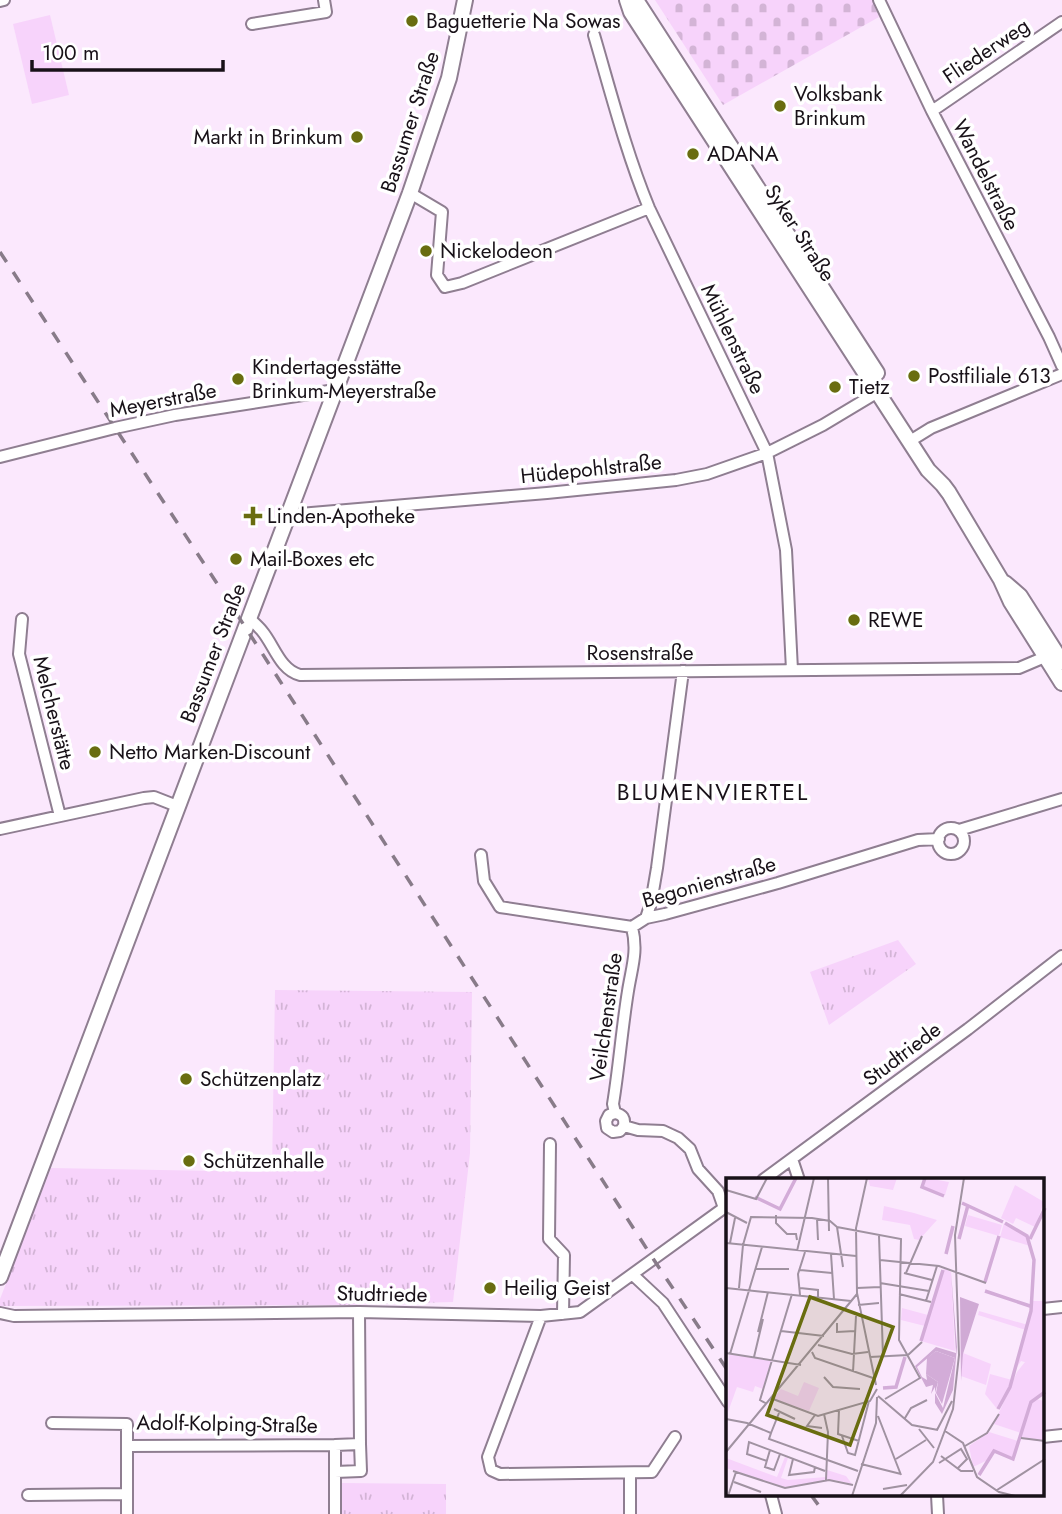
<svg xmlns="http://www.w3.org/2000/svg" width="1062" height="1514" viewBox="0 0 1062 1514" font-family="Jost,sans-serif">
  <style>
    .grass { fill: url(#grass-tufts) }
    .cemetery { fill: url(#cemetery-stones) }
    .pitch { fill: #f7d3fb }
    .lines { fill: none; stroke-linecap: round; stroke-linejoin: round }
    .minor-casing { stroke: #8f7e91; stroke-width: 14 }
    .tertiary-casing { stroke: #8f7e91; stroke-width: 18 }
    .minor { stroke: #fff; stroke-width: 10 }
    .tertiary { stroke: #fff; stroke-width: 14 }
    .rail { stroke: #887b89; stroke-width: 3.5; stroke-dasharray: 12 12; stroke-linecap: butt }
    .poi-dot { fill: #696d10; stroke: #fff; stroke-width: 2.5 }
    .labels { text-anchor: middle; stroke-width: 7; stroke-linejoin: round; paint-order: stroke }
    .poi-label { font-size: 21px; fill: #181118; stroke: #fff; text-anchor: start }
    .street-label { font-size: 21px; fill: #181118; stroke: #fff }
    .neighbourhood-label { font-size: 23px; letter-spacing: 2px; fill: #181118; stroke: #fff }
    .inset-river { fill: none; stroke: #d3acd8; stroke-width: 3.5 }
    .inset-road { fill: none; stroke: #a092a1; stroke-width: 2 }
    .view { fill: #696d10; fill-opacity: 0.15; stroke: #696d10; stroke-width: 3.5 }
    .inset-edge { fill: none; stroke: #181118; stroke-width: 3.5 }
  </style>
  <defs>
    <pattern id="grass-tufts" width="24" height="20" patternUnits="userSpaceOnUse" patternTransform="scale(1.75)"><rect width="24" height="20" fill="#f7d3fb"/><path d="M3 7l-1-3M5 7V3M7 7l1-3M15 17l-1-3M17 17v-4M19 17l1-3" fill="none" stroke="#d3b4d6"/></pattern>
    <pattern id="cemetery-stones" width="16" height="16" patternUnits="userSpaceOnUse" patternTransform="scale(1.75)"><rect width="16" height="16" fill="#f7d3fb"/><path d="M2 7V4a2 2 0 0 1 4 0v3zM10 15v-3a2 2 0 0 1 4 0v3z" fill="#d3b4d6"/></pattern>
  </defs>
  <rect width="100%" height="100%" fill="#fbe8fd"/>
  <path class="grass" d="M898,940L916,964L829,1025L810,972Z
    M275,990L472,992L470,1153L453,1302L339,1305L0,1306V1299L51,1168L272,1172Z
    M342,1483L446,1484V1514H341Z"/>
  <path class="cemetery" d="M655,0H872L879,17L723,105Z"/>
  <path class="pitch" d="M50,15L69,95L32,104L13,24Z"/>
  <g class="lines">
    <g class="minor-casing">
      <path id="minor" d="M879,0L932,111L1049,337L1062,366
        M0,1L4,0
        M252,24L326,12L324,0
        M594,35C611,93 626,152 649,208L767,453L786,550L792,670
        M932,111L1062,22
        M410,193L442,212L437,275L445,287L462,283L649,208
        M910,441L931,428L1062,374
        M0,457L115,428L175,415L335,390
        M288,515L547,493L676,480L707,474L767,453L823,425L878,392
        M249,618C253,622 258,626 262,631C274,645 280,670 300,675L1019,668L1052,654
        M22,619L19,654L60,816
        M938 841a13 13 0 1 1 26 0a13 13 0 1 1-26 0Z
        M0,829L144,798L154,797L177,806
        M959,830L1062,799
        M481,855L484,881L500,907L632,927L646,918L665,914L778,883L918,840L939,839
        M646,918L651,903L657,868L683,671
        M615,1113L609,1115L606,1121L607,1128L613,1132L620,1131L624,1126C625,1118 623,1115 615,1113L613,1104C619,1067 622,1028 628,991C632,966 638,952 632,927
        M624,1126L638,1130L663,1131L678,1138L690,1149L698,1169L718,1191L724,1208
        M550,1144L549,1239L564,1255L563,1314
        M792,1159L799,1180
        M763,1180L968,1029L1062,956
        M633,1275L663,1303L728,1402
        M1043,1309L1062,1307
        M359,1312L360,1444
        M0,1313L14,1316L359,1312L541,1316L580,1312L728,1205
        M541,1316L488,1457L491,1470L500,1474L652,1472L675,1437
        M52,1423L127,1424V1446L335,1445
        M1043,1437L1062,1435
        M335,1472L361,1471L360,1444L335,1445V1514
        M28,1495L127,1494
        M771,1495L776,1514
        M937,1495L938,1514
        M127,1514V1446
        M630,1514V1473"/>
    </g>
    <g class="tertiary-casing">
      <path id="tertiary" d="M627,0L631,12L928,470L943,485L949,493L1001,580L1011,602L1062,683
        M636,0L877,373
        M1005,583L1020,596L1062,662
        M0,1277L410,193L449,78L465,0"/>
    </g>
    <use href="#minor" class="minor"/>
    <use href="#tertiary" class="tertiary"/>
    <path class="rail" d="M0,252L218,585L654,1260L728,1371
      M811,1495L825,1514"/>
  </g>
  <g class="poi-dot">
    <circle cx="412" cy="21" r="7"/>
    <circle cx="780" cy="106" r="7"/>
    <circle cx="357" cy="137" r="7"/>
    <circle cx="693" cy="154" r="7"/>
    <circle cx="426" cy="251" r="7"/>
    <circle cx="914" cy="376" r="7"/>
    <circle cx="238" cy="379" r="7"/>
    <circle cx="835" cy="387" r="7"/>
    <path d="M249.5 505.5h7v7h7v7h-7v7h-7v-7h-7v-7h7z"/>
    <circle cx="236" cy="559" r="7"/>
    <circle cx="854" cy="620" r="7"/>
    <circle cx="95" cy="752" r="7"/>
    <circle cx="186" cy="1079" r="7"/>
    <circle cx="189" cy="1161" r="7"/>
    <circle cx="490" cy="1288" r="7"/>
  </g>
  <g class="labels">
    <g class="poi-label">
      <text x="426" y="28">Baguetterie Na Sowas</text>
      <text x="794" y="101">Volksbank<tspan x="794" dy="24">Brinkum</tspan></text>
      <text x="343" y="144" text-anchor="end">Markt in Brinkum</text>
      <text x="707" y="161">ADANA</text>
      <text x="440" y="258">Nickelodeon</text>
      <text x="252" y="374">Kindertagesstätte<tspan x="252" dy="24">Brinkum-Meyerstraße</tspan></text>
      <text x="928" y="383">Postfiliale 613</text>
      <text x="849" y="394">Tietz</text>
      <text x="267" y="523">Linden-Apotheke</text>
      <text x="250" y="566">Mail-Boxes etc</text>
      <text x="868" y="627">REWE</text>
      <text x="109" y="759">Netto Marken-Discount</text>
      <text x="200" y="1086">Schützenplatz</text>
      <text x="203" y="1168">Schützenhalle</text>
      <text x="504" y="1295">Heilig Geist</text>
    </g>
    <g class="street-label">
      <text transform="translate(986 51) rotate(-34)" y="7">Fliederweg</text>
      <text transform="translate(410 122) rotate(-72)" y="7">Bassumer Straße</text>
      <text transform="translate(986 175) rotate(63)" y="7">Wandelstraße</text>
      <text transform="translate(800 233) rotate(57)" y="7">Syker Straße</text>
      <text transform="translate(733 339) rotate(64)" y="7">Mühlenstraße</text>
      <text transform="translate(163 400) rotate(-11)" y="7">Meyerstraße</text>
      <text transform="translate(591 469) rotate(-6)" y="7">Hüdepohlstraße</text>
      <text transform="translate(213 653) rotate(-69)" y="7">Bassumer Straße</text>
      <text x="640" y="660">Rosenstraße</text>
      <text transform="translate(54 713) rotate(76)" y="7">Melcherstätte</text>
      <text transform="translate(709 882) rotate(-16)" y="7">Begonienstraße</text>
      <text transform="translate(606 1017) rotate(-82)" y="7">Veilchenstraße</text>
      <text transform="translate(902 1054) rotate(-37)" y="7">Studtriede</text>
      <text transform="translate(382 1294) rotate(1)" y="7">Studtriede</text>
      <text transform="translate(227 1424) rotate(1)" y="7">Adolf-Kolping-Straße</text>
    </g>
    <g class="neighbourhood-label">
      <text x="713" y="800">BLUMENVIERTEL</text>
    </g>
  </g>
  <g transform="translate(726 1178)">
    <rect width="318" height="318" fill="#fbe8fd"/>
    <path d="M142,0L145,2L171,0L167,12L144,8ZM200,0L223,4L219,17L198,9ZM289,7L318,24L309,49L290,40L287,46L275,40ZM158,28L188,35L211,42L193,62L188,61L184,47L156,42ZM242,37L276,47L273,58L239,48ZM278,45L301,59L304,68L274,59ZM218,90L225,94L229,173L195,163ZM307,123H318V215L310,221L318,223V264L294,260L295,255L268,246L291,194L299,184L310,187L295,183L288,194L300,152L252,137L253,133L302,147ZM237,175L265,186L260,207L235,198ZM264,196L286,202L272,232L259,216ZM78,204L93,210L83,233L47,221L55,211L72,218ZM263,254L292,263L286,280L268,273L264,281L247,289L243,268ZM59,279L62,280L55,300L62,302L100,299L101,292L120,298L126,306L109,302L59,310L0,290V280L51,299Z" fill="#f7d3fb"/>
    <path d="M225,94L231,169L227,212L216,236L209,225V209L205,216L207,207L200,209L189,188L210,169L230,175ZM210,173L229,180L217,230L209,215L212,204L200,196L201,202L196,199L191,189ZM234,119L253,126L237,176L235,203Z" fill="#d0aad5" fill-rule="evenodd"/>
    <path d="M176,130L202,137L199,148L175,142Z" fill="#f7d3fb"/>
    <path d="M3,176L46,182L37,211L29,208L27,214L11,209L2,234Z" fill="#f7d3fb"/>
    <path d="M210,173L229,180L216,226L210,215L212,204L200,196L201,180Z" fill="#d3acd8"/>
    <path class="inset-river" d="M199,0L196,9L218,18M29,19L54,31L70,0M236,25L277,44M233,61L242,27M304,61L319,30M220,76L227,48M259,104L273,58M259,113L304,128M195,163L217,92M157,210L170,209L179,179M272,231L284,209L305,133L308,82L301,58L279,45M253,297L268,273L287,281L305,224L319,214"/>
    <path class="inset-road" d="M102,0L103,53M141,0L130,50L131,115L150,207M0,12L30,21L41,0M0,34L21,45M50,37V45L61,56H70L71,62M91,41L92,62M111,49L175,61L173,162L194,200L159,221M111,49L117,89M153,58L157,178M0,65L130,78M4,65L9,40M17,67L25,39L86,40L104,43L111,49M71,73L88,0M105,76L108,121M154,82L213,88L260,105M30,91H63M74,92L106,95M178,95L206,102M180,95L196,58M154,105L203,113M0,110L125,123M13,110L17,67M74,110L92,112V120M131,110L154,109M173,116L205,124M74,117L72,96L79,74M200,123L211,88M132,127L153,125M111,145V154L129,153M55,153L98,158M32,154L42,114M92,167L126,176L142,174M86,174L89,180L147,200M0,175L75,187M4,176L36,69M28,179L37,141M144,179L182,177L196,164M127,194L130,138M98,199L107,209L134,211M152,218L186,247L212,252M47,221L92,238L144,223L151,211M41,226L34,222L66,116M48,231L69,241M113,232L112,256L133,263M98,236L102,254L100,302M89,237L81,248L96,250M152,238L175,297M179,240L185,230L201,222M0,241L21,245L45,255L43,261L132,293M193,251L208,270M211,252L226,223M219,253L237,265L251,299L273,314L289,318M45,255L53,235M116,258L122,275L129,277L143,223M295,260L319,263M239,268L261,255L273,236M22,270L23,264L99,293M22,270L21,276L41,283M44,272L39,289L48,292L54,276M0,274L131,116M215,278L235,293H247M67,281L63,297L88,294L89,289M170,281L200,262M213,285L235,271L241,281L231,291M135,286L175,296M7,293L59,310L103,302L127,307M8,304L35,314M157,311L181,307M271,312L319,281M2,318L10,294M126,318L150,245L151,219M174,318L207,284L227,231L233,177L229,57L238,0"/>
    <path class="view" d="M84,119L167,149L124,267L41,237Z"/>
    <rect width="318" height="318" class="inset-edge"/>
  </g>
  <path d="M32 60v10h191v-10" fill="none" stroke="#181118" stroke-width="3.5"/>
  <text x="42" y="60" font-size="21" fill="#181118" stroke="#ffffff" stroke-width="5" paint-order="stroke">100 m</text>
</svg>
